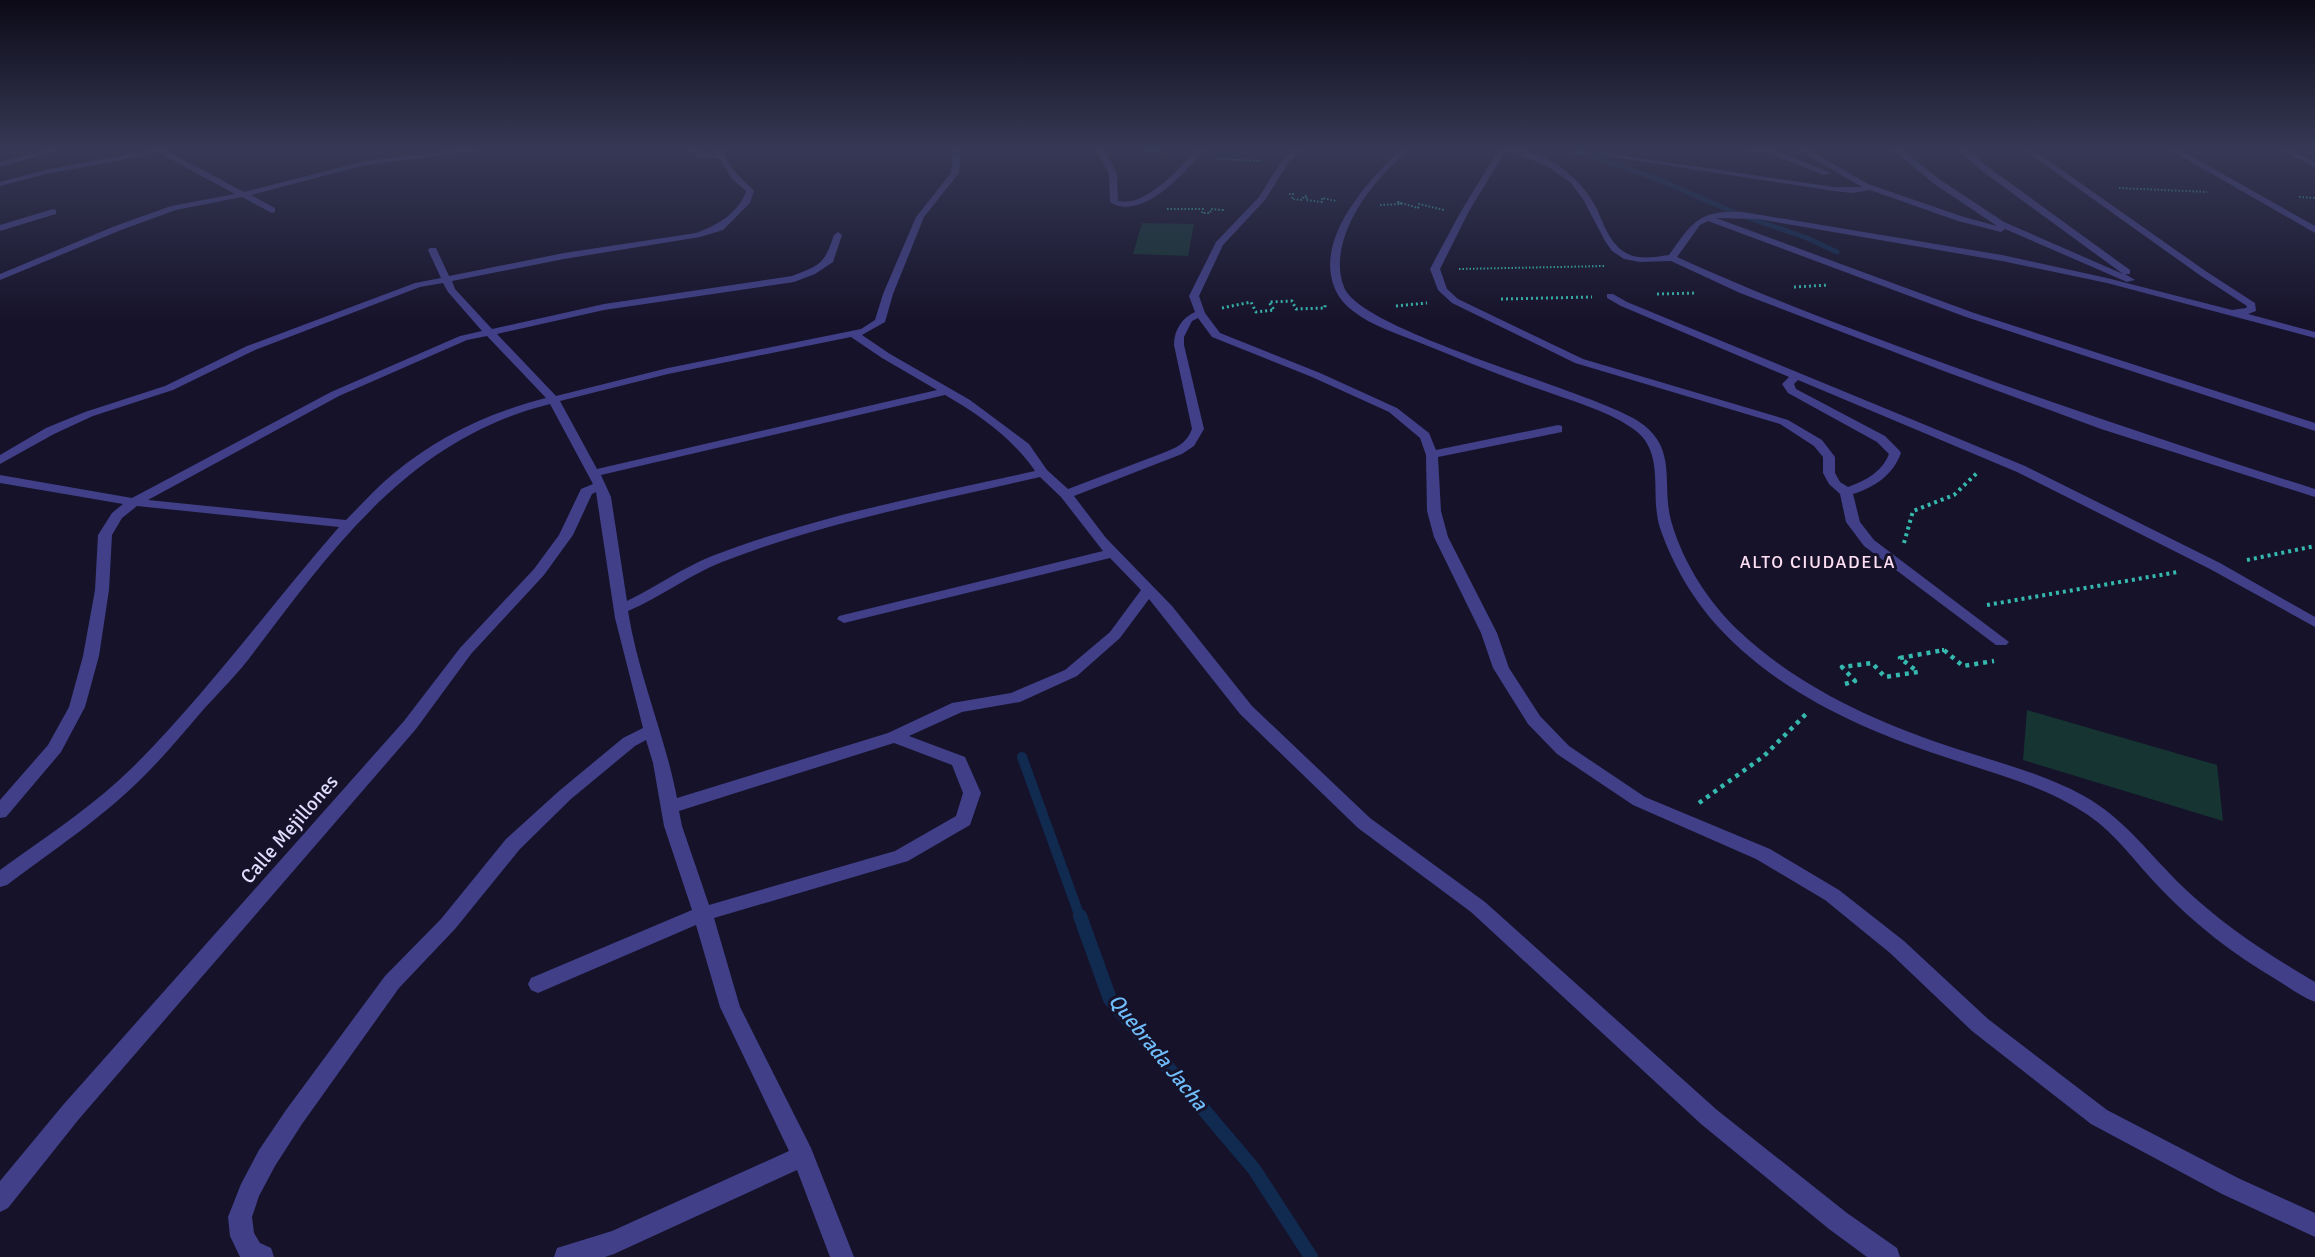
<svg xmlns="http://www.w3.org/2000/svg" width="2315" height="1257" viewBox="0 0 2315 1257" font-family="Signika,sans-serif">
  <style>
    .green { fill: #153432 }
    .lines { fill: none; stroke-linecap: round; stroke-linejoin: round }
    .stream-far2 { stroke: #112a4f; stroke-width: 5 }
    .stream-far1 { stroke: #112a4f; stroke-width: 10 }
    .stream { stroke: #112a4f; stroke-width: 14 }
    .path-far3 { stroke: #35b9ae; stroke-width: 2; stroke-dasharray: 1.5 2; stroke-linecap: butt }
    .path-far2 { stroke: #35b9ae; stroke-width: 3; stroke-dasharray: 2 3; stroke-linecap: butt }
    .path-far1 { stroke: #35b9ae; stroke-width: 4; stroke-dasharray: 3 4; stroke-linecap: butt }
    .path { stroke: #35b9ae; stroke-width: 4.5; stroke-dasharray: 4 5; stroke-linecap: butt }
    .minor { fill: #403f87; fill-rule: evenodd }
    .labels { text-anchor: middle; stroke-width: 6; stroke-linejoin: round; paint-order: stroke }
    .neighbourhood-label { font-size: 18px; letter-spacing: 1.5px; fill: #fedff3; stroke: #16122a }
    .near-street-label { font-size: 20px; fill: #e0ddfe; stroke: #16122a }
    .near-water-label { font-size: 21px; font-style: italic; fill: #6fbcfa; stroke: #16122a }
  </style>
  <rect width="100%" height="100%" fill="#16122a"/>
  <path class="green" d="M1142,223L1194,224L1188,256L1133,254Z
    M2027,710L2217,765L2223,821L2023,760Z"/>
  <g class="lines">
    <path class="stream-far2" d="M1567,147L1657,179L1738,214L1807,238L1837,252"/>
    <path class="stream-far1" d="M1022,757L1080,917"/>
    <path class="stream" d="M1080,916L1110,999L1254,1169L1311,1257"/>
    <path class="path-far3" d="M1128,147L1168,154
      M1569,153H1585
      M1218,159L1261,161
      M2119,188L2207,192
      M1289,194H1293L1292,199L1302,200L1304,196H1307L1306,200L1322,202V198L1336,201
      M2299,197L2315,198
      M1380,205L1401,204L1398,202L1418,208L1419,204L1444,210
      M1167,209H1203L1202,213H1210L1211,209L1223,210L1222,212
      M1459,269L1605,266"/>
    <path class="path-far2" d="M1794,287L1829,285
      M1657,294L1697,293
      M1501,299L1592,297
      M1396,306L1427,303
      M1222,308L1251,302L1256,312L1274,310L1269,302L1292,301L1296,309L1325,308V305"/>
    <path class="path-far1" d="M1904,543L1913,511L1954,495L1977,473
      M2247,560L2315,546
      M1987,605L2178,572
      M1942,650H1944"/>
    <path class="path" d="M1845,684L1855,681L1842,667L1872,663L1885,677L1918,672L1900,658L1944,650L1963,666L1994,661
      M1699,803L1764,756L1806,714"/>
    <path class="minor" d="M55,147H70L0,167V162Z
      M167,147H183L167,151L244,192L365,161L484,147H508L365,165L251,195L275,208V212L272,213L242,197L176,210L121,230L0,280V274L115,226L171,206L235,194L159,153L46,174L0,186V182L45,170Z
      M682,147C695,147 702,156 715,154V147H723C723,164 743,179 754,191L750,203L723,230L700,237L564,259L452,281L455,289L492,329L604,304L792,276C821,265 824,264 834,235L838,232L842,235L833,262L815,274L794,282L604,310L497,334L556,396L668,368L861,329L875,320L883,294L916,217L951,173L953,147H961L959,173L924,217L893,294L885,322L862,335L890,354L970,400L1029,444L1047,470L1068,489L1163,453C1176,448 1187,443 1192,429L1174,345C1174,330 1182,318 1195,312L1189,296L1216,242L1259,197L1282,160L1297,147H1305L1288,163L1265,200L1223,245L1199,296L1205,313L1220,333L1320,373L1397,408L1429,433L1436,450L1558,425L1562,426V432L1438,457L1441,511L1448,537L1497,633L1509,668L1540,716L1569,746L1645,797L1770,849L1839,890L1904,941L1988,1019L2107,1110L2238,1178L2315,1213V1237L2222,1194L2091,1124L1972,1031L1890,953L1825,900L1756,859L1633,805L1557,754L1528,724L1493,668L1481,633L1434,537L1427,511L1426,455L1420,438L1389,412L1312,377L1212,337L1198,318L1192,321L1184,337V345L1204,429L1194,446L1182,454L1074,496L1106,538L1172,606L1252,706L1370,818L1485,902L1717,1110L1847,1213L1897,1248L1900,1257H1867L1829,1229L1701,1124L1471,912L1358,828L1240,714L1149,599L1120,638L1077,676L1020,702L962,712L909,736L965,757L981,793L970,825L908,861L714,918L740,1007L811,1148L854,1257H830L797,1170L614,1254L605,1257H554L557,1248L612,1231L789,1151L720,1007L696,925L545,990L538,993L531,990L528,984L531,978L692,910L664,826L653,763L646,740L635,746L571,799L520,849L455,929L399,988L302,1124L275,1166L259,1196L252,1217L254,1233L260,1243L271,1248L274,1257H240L230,1236L228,1217L241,1184L259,1150L286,1110L385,976L441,919L506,839L559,791L623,738L643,728L615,618L596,492L592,494L573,535L544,575L471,654L416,729L79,1119L8,1208L0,1212V1181L63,1105L404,721L460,648L534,569L559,535L581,489L593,484L550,404C411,439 336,544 254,652C239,673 220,691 203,710C184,732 166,754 145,775C104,817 53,850 7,885L0,887V870C45,837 94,806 134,766C208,692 270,606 339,527L137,506L122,518L112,535L109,590L99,656L85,707L61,752L6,817L0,818V800L48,745L69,707L83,656L95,590L98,535L112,513L123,504L0,483V475L132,498L331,392L460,336L482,331L448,292L443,283L420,287L255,350L173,390L93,416L54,434L0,464V455L46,428L85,412L165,386L247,346L415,283L441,278L428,250L430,248H436L449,276L564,253L696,233C716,226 739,213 746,191L732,179L719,158L699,157ZM487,336L546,398C490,412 437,437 393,474C376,488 361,505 346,520L148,500L339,396L467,340ZM851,337L882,358L937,390L597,469L560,401L668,374ZM945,395C979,414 1013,439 1035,471C927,495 816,516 712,556C682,568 656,587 627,601L611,497L601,475ZM1040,477L1061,497L1103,551L839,616L837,619L844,623L1110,558L1141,590L1110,632L1065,670L1011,693L952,703L888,733L677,798C665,735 638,675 628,611C661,597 689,575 722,562C824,522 934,502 1040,477ZM894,743L952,765L963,793L956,816L895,851L709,905L682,826L679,811Z
      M1095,147H1103L1117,174L1118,201C1146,208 1182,166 1198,147H1206C1188,170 1142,223 1110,202L1109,174Z
      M1403,147H1411C1399,159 1386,170 1376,183C1354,208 1330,253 1344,287C1361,332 1587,389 1638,421C1680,448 1660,485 1672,524C1684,564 1709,603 1740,632C1801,689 1878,723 1957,749C2000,763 2044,774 2084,796C2124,818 2150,855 2183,887C2224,926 2266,953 2315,982V1002C2302,997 2290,988 2277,980C2233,954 2194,924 2159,887C2135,862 2116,834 2088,815C2045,786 1996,774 1948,758C1866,731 1783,695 1723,632C1695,603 1673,566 1660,528C1649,494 1667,451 1632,428C1604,409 1571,401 1539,389C1498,375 1458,358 1418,342C1396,333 1372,326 1353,311C1345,305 1339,298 1335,289C1313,238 1370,179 1403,147Z
      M1500,147C1541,147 1579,174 1597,209C1604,225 1611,246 1628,254C1640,260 1656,257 1669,255C1693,222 1698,210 1743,212L2002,255L2107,278L2232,310L2246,308L2247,306L2201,276L2020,147H2029L2207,272L2255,303L2256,311L2248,314L2315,332V338L2107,283L2002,261L1758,219L1716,218L1974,313L2315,423V431L1966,317L1708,221L1700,225L1677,257C1745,288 1814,315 1884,341C2026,395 2170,443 2315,489V497L2101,429L1941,370L1740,293L1671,261L1640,262L1624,259L1612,251L1605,241L1583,199L1571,183L1547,166L1511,152L1503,155L1468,213L1440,269L1447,289L1458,299L1583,359L1788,420L1822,440L1835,457V473L1840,482L1848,487C1865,481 1882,472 1889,454L1877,442L1788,393L1782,384L1789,377L1621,306L1607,298V294H1613L1627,302L2025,466L2220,563L2315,617V627L2210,569L2017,472L1798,380L1794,384L1796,389L1885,436L1899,450L1901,453C1893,475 1875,487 1853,494L1860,522L1874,540L2009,642L2006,645H1996L1864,546L1846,522L1840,494L1829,484L1823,473V457L1814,446L1780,424L1575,363L1452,303L1438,290L1430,269L1460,213L1496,154L1504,149Z
      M1721,147L1760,150L1756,147H1767L1831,173L1824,175L1771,154Z
      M1794,147H1804L1868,184L1964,217L1997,226L1933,183L1890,147H1899L1939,179L2004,222L2123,274L1982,171L1955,147H1964L1988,167L2130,270V274H2125L2135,280L2127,282L2005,229L2001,232L1958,221L1870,190L1852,193L1834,191L1600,155L1604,153L1834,187H1862Z
      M2165,147H2175L2315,226V233Z
      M2274,147H2284L2315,162V167Z
      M2300,147H2315V149Z
      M53,209L56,210V214L0,231V225Z"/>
  </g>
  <linearGradient id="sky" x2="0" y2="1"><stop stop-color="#0c0a17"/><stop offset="0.46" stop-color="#363955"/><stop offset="1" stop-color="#363955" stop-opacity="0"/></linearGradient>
  <rect width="2315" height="323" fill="url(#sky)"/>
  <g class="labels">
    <g class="neighbourhood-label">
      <text x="1818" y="568">ALTO CIUDADELA</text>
    </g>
    <g class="near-street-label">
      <text transform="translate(289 829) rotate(-49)" y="7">Calle Mejillones</text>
    </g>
    <g class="near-water-label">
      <text transform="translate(1158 1052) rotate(51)" y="7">Quebrada Jacha</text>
    </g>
  </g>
</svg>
